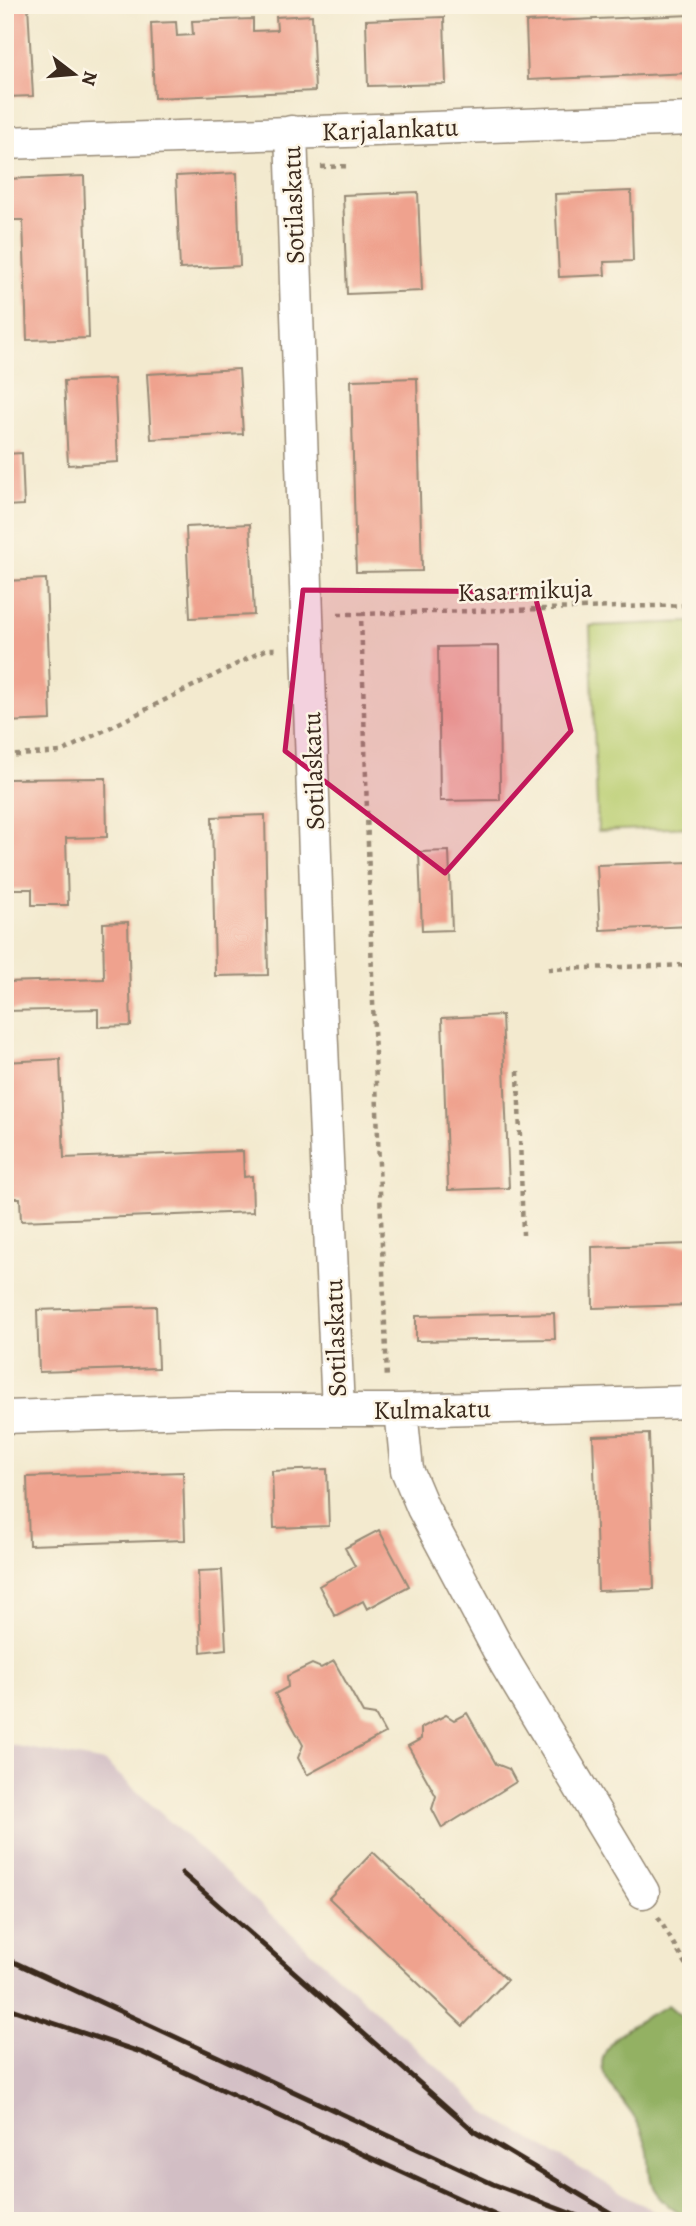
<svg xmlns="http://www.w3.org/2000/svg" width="696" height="2226" viewBox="0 0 696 2226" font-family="Alegreya,serif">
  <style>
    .industrial { fill: #d2bec4 }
    .green { fill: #bace72; stroke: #7a7c48; stroke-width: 2 }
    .forest { fill: #93b164; stroke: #676e41; stroke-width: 2 }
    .building { fill: #efa28e }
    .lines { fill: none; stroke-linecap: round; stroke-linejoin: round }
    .minor-casing { stroke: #978a76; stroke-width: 35 }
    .path { stroke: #978a76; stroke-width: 4.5; stroke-dasharray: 5 5; stroke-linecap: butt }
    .minor { stroke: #fff; stroke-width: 32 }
    .rail { stroke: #3b2a1e; stroke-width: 5 }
    .marked { fill: #c2185b; fill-opacity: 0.2; stroke: #c2185b; stroke-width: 5; stroke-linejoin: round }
    .labels { text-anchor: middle; stroke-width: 5; stroke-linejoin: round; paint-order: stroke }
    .street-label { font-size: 26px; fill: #3b2a1e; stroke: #fcf5e5 }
  </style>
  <rect width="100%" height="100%" fill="#fcf5e5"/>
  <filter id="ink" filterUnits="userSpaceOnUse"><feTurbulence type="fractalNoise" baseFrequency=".0143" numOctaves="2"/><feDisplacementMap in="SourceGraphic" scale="14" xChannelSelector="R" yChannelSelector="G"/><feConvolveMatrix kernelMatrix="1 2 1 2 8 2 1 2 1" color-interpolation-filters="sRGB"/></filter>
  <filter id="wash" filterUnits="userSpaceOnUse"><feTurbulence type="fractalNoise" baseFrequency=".00686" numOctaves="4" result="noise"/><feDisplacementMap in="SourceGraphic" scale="28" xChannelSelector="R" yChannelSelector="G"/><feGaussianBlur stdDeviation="1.57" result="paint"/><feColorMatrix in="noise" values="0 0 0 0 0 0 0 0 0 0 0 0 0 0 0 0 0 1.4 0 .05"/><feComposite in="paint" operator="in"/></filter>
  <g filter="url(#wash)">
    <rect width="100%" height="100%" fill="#f3eacf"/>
    <path class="industrial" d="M5,1744L105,1762L488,2114L670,2221H5Z"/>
    <path class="green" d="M691,622V827L598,831L590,626Z"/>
    <path class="forest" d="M668,2005L691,2025V2220C677,2213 662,2202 654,2189C648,2178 650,2164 648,2152C647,2145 644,2138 642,2132C634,2108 596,2080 603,2058C611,2031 646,2018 668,2005Z"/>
    <g id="blocks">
      <path class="building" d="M5,5H28L33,96L5,97Z
        M312,15L315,91L154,98L151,23L176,22L177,36L193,35L192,21L253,19V31L277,30L276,17Z
        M691,15V73L528,80L526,22Z
        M444,17L446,84L368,86L366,20Z
        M237,173L240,266L180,269L176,176Z
        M84,176L89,338L27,340L23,220H5V179Z
        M631,191L633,261L604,262L605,275L559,277L555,194Z
        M418,192L422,291L347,294L343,195Z
        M239,369L243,434L151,439L147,374Z
        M417,378L422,571L356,572L351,380Z
        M114,379L118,462L68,465L64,381Z
        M22,453L24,505L5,506V454Z
        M250,524L254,615L190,618L186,527Z
        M46,579L51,720L5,722V581Z
        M499,646L500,800L440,801L438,647Z
        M106,778L107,837L66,838L68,905H32V889H5V779Z
        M265,815L268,975L215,976L212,817Z
        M449,851L452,930L422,931L419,852Z
        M691,862V926L600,930L597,865Z
        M128,922L131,1026L98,1027V1009L5,1011V982L104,979L103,923Z
        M502,1015L509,1188L448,1190L442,1018Z
        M60,1059L64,1158L243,1151L244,1177L252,1176L253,1212L21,1221L20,1198H10L5,1062Z
        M691,1244V1305L593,1308L592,1247Z
        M156,1306L158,1368L39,1372L37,1310Z
        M554,1313L555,1339L416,1341V1316Z
        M649,1434L654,1589L598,1591L593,1436Z
        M327,1469L329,1526L274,1528L272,1471Z
        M183,1472L185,1540L29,1545L27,1477Z
        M379,1530L409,1586L367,1609L363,1601L335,1616L319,1586L355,1566L345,1548Z
        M222,1570L226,1649L201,1652L198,1571Z
        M334,1661L363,1713L375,1715L385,1733L307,1775L298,1758L303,1745L275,1694L288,1687L287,1676L312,1664L321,1668Z
        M467,1713L496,1764L509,1769L516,1782L442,1828L432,1809L436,1796L408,1746L421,1739V1728L446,1715L454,1720Z
        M373,1852L507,1980L463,2026L329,1898Z"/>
    </g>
  </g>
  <g filter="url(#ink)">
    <use href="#blocks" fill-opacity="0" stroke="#978a76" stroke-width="2"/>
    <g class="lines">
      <g class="minor-casing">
        <path id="minor" d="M291,132L319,977L338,1410
          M5,143L691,119
          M401,1410L407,1470L423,1508L506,1664L643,1892
          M5,1417L225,1410H401L691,1402"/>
      </g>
      <path class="path" d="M321,167L351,166
        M338,614H361L372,975L387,1380
        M361,614L691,605
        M5,756L61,752L267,649H278
        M548,969L691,965
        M518,1071L523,1235
        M5,1379H6
        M658,1917L691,1974"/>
      <use href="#minor" class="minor"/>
      <path class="rail" d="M182,1873L475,2132L624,2221
        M5,1958L493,2184L591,2221
        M5,2007L143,2053L508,2221"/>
    </g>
  </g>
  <path class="marked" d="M303,590L534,592L571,731L445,873L285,751Z"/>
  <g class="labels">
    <g class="street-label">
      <text transform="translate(390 129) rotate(-2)" y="9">Karjalankatu</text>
      <text transform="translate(293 205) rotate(-92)" y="9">Sotilaskatu</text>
      <text transform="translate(525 590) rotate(-2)" y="9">Kasarmikuja</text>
      <text transform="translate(313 771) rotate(-92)" y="9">Sotilaskatu</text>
      <text transform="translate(335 1338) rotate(-92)" y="9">Sotilaskatu</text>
      <text transform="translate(432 1409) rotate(-1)" y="9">Kulmakatu</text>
    </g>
  </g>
  <rect width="696" height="2226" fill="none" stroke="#fcf5e5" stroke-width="28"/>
  <g transform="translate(74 74) rotate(106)" stroke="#fcf5e5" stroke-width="5" paint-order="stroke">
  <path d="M0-5L12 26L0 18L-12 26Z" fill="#3b2a1e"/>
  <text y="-10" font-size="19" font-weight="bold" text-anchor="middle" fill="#3b2a1e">N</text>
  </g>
</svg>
